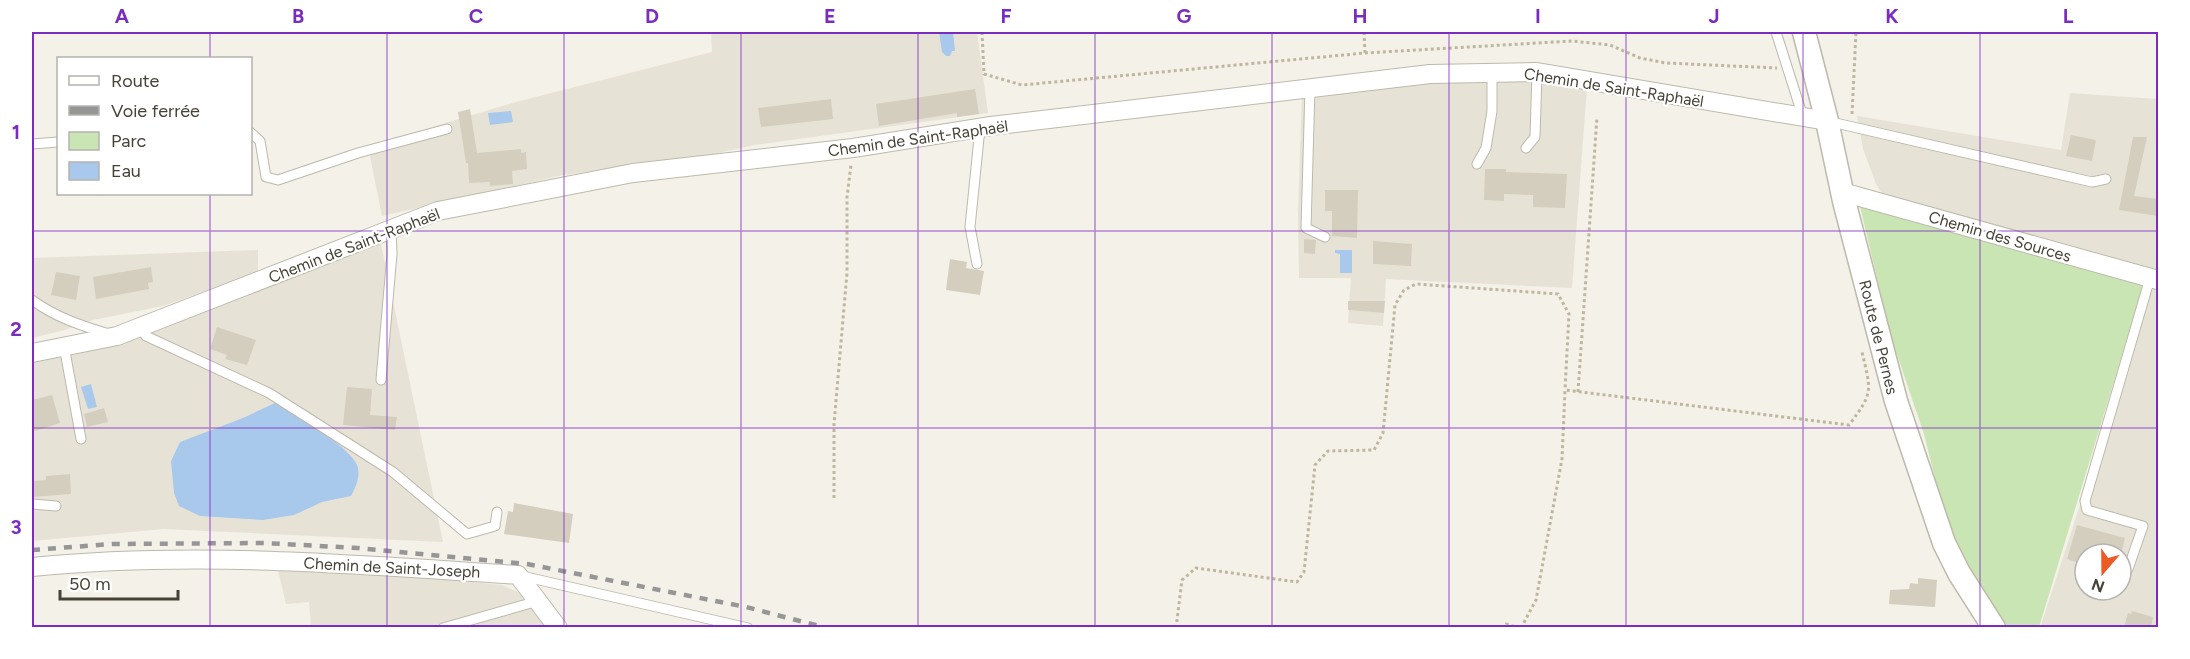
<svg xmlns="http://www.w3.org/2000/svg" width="2190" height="659" viewBox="0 0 2190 659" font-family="Figtree,sans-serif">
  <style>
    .residential { fill: #e6e3d6; fill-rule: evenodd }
    .green { fill: #c8e5b3 }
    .water { fill: #a8c8ec }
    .building { fill: #d4cebe }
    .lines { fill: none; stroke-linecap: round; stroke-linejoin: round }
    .service-casing { stroke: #beb9ab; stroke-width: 11 }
    .minor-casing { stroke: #beb9ab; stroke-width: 20 }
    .tertiary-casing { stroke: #beb9ab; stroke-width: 25 }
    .path { stroke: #bfb79d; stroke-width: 3; stroke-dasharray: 3 3; stroke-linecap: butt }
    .service { stroke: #fff; stroke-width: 9 }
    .minor { stroke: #fff; stroke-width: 18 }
    .tertiary { stroke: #fff; stroke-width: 22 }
    .rail { stroke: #969696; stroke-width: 4.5; stroke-dasharray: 8 8; stroke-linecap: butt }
    .grid { fill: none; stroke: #7b2cbf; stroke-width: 1.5; stroke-opacity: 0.55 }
    .labels { text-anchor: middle; stroke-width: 4.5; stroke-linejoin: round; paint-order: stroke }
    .street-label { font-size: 16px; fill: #464237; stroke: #fff }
    .neatline { fill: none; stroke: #7b2cbf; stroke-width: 2 }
    .grid-label { font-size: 20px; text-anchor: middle; font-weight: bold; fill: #7b2cbf }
  </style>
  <rect width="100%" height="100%" fill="#f3f1e8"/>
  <path class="residential" d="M711,32H977L988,113L755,145L694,158L563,175L382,216L368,146L516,102L712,52Z
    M1542,81L1587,87L1572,288L1386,279L1383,326L1348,323L1351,278H1299L1298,212L1302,95L1413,82Z
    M2070,93L2158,99V276L1962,215L1883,195L1876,184L1863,149L1857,116L2061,150Z
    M380,239L443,542L164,529L32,541V358Z
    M258,250V272L163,306L93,320L65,330L32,338V258Z
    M2151,287L2158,289V627L2040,628ZM2085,554H2121V590H2085Z
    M277,566L363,571L502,585L524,595L553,627H477L473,615L431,627H311L309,602L286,604Z"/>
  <path class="green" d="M1860,206L2143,286L2039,627H2008L2001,625L1960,553L1943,510L1924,434L1891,337Z"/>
  <path class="water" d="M939,32H953L955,51H952L950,56H946L942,52Z
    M511,111L513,122L490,125L488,113Z
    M1335,250H1352V273H1340V254L1335,253Z
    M91,384L97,407L88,409L81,387Z
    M275,403C294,415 349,445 357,465C361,475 356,487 351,496L322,502L294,515L263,520L200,516L179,506L174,493L171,461L180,442L243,418Z"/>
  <path class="building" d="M975,89L979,114L957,117V113L879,126L876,104Z
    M831,99L833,119L761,127L758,108Z
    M470,109L477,153L521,149V153L526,152L527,169L512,171L513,184L490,186V182L469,183L468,163H466L458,112Z
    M2071,135L2096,140L2092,161L2066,156Z
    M2133,137H2147L2134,196L2158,199V216L2119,210Z
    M1485,169H1506V172L1567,174L1565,208L1533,207V195L1504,194V201L1484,200Z
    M1325,190H1358L1357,238L1332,236V211H1325Z
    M1304,239L1316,240L1315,254L1304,253Z
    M1373,241L1412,244L1411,266L1373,264Z
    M950,259L967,262L966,268L984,271L980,295L946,290Z
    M151,267L153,282L148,283L149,289L96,299L93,277Z
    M56,272L80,276L76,300L51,295Z
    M1348,301H1385L1384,313L1348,310Z
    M217,327L256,340L247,365L225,359L227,355L210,349Z
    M347,387L372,389L370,415L397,417L395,430L343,425Z
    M52,395L60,423L32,432V400Z
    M104,408L108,422L87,427L84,414Z
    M70,474L71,494L32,497V481L46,480V476Z
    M514,503L573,514L569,543L504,534L508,511L513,512Z
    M2077,525L2125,538L2121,554H2085L2082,564L2067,559Z
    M1918,578L1937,580L1935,607L1889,604L1890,590L1909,589L1910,583L1918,584Z
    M2132,611L2153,617L2151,627H2124L2128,613L2131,614Z"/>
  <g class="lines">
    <g class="service-casing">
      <path id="service" d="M1776,32L1803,117
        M1310,88L1306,228L1325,237
        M1827,121L2092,182L2106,179
        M250,132L260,141L266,177L278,180L358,153L447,129
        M32,144L58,142
        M1526,148L1535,137L1537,72
        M1477,164L1486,148L1492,111V72
        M977,264L970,227L980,128
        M32,300C55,317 82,326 109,334
        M139,327L146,336L269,393L393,472L467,534L495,526L497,512
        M64,346L81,439
        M381,380L392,254L391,230
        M32,504L56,506
        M2128,569L2143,526L2087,510L2085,501L2150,278
        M522,576L748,628
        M443,628L538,601"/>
    </g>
    <g class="minor-casing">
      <path id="minor" d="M1842,192L2158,280
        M32,353L117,336L438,211L633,173L853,148L991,126L1430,74L1537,72L1827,121
        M32,567C194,551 356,564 518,575L558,628"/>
    </g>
    <g class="tertiary-casing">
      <path id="tertiary" d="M1804,32L1827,121L1844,201L1896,401L1944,543L1959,573L1994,628"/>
    </g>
    <path class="path" d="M982,32L984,74L1022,85L1365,53L1572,41L1610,45L1640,58L1666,63L1777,68
      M1364,32L1365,53
      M1852,114L1856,32
      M1578,392L1597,117
      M834,498V424L847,273V197L851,165
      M1176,628L1182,580L1196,568L1297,582L1304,572L1315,465L1328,451L1374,450L1383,433L1395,305L1404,290L1416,284L1558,294L1569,314L1565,390
      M1501,628L1506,624L1519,628
      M1521,628L1536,600L1562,459L1565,390L1849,425C1874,392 1871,391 1862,352"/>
    <use href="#service" class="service"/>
    <use href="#minor" class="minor"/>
    <use href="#tertiary" class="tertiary"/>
    <path class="rail" d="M32,550L112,544L264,543L358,548L527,564L746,607L827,628"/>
  </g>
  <path class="grid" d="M210,32V58M387,32V628M564,32V628M741,32V628M918,32V628M1095,32V628M1272,32V628M1449,32V628M1626,32V628M1803,32V628M1980,32V628M210,194V628M32,231H2158M32,428H2158"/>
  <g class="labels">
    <g class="street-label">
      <text transform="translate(1614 87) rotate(9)" y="6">Chemin de Saint-Raphaël</text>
      <text transform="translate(918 138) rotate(-8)" y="6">Chemin de Saint-Raphaël</text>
      <text transform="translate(2000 236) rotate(16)" y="6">Chemin des Sources</text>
      <text transform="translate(354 245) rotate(-21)" y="6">Chemin de Saint-Raphaël</text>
      <text transform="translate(1879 337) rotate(76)" y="6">Route de Pernes</text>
      <text transform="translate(392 567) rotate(3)" y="6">Chemin de Saint-Joseph</text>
    </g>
  </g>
  <rect width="2190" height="659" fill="none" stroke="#ffffff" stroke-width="66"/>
  <rect x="57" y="57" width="195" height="138" fill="#ffffff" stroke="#b5b3af" stroke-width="1.5"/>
  <rect x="69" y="76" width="30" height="9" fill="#ffffff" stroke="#b5b3af" stroke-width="1.5"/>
  <text x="111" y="87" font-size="18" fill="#464237">Route</text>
  <rect x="69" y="106" width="30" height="9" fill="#969696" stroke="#b5b3af" stroke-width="1.5"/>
  <text x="111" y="117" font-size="18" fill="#464237">Voie ferrée</text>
  <rect x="69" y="132" width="30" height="18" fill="#c8e5b3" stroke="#b5b3af" stroke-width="1.5"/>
  <text x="111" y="147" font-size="18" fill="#464237">Parc</text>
  <rect x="69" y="162" width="30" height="18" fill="#a8c8ec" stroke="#b5b3af" stroke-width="1.5"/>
  <text x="111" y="177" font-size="18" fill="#464237">Eau</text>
  <g transform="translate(2103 572) rotate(200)"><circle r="28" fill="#ffffff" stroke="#b5b3af" stroke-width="1.5"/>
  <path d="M0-4.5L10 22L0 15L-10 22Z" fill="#ed5b25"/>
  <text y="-9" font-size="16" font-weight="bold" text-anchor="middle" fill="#464237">N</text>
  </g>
  <path d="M60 590v9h118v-9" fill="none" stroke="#464237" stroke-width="3"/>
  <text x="69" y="590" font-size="18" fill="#464237" stroke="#ffffff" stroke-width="4.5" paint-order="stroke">50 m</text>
  <rect x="33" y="33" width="2124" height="593" class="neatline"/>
  <g class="grid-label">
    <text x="122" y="23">A</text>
    <text x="298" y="23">B</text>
    <text x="476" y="23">C</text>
    <text x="652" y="23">D</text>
    <text x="830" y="23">E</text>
    <text x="1006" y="23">F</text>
    <text x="1184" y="23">G</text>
    <text x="1360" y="23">H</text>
    <text x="1538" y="23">I</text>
    <text x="1714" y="23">J</text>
    <text x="1892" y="23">K</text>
    <text x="2068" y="23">L</text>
    <text x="16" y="139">1</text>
    <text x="16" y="336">2</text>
    <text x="16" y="534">3</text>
  </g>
</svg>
